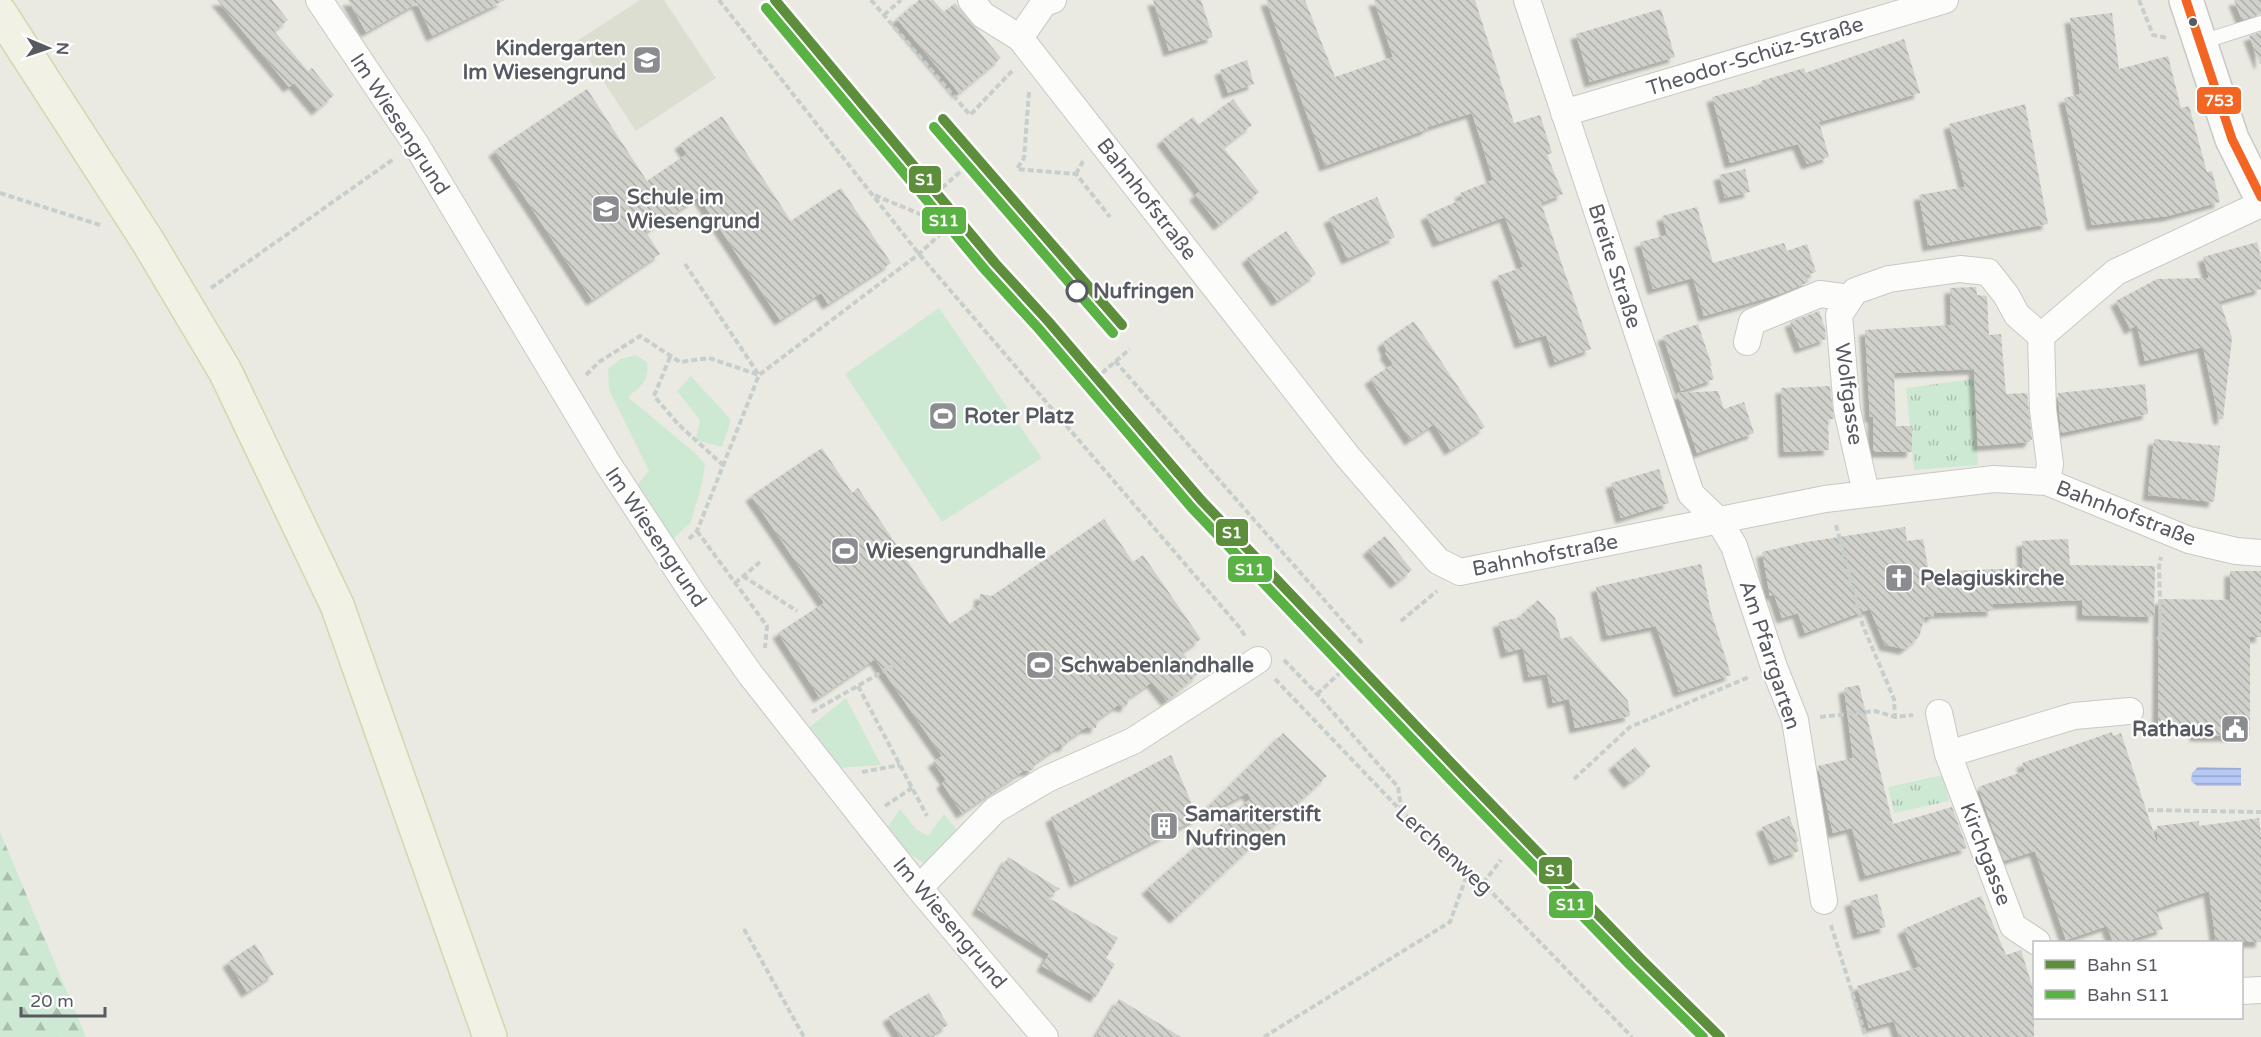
<svg xmlns="http://www.w3.org/2000/svg" width="2261" height="1037" viewBox="0 0 2261 1037" font-family="'Varela Round',sans-serif">
  <style>
    .education { fill: #dcded2 }
    .green { fill: #cee9d3 }
    .forest { fill: url(#forest-firs) }
    .park { fill: url(#park-tufts) }
    .water { fill: url(#water-rules) }
    .building { fill: url(#building-back-hatch); filter: url(#shadow) }
    .lines { fill: none; stroke-linecap: round; stroke-linejoin: round }
    .service-casing { stroke: #c8c8c7; stroke-width: 16 }
    .minor-casing { stroke: #c8c8c7; stroke-width: 28 }
    .tertiary-casing { stroke: #c8c8c7; stroke-width: 36 }
    .primary-casing { stroke: #d5d5ae; stroke-width: 36 }
    .path { stroke: #c7cecc; stroke-width: 4; stroke-dasharray: 6 3; stroke-linecap: butt }
    .service { stroke: #fcfcfb; stroke-width: 14 }
    .minor { stroke: #fcfcfb; stroke-width: 26 }
    .tertiary { stroke: #fcfcfb; stroke-width: 33 }
    .primary { stroke: #f1f2e5; stroke-width: 33 }
    .bus-1-casing { stroke: #fff; stroke-width: 14 }
    .bus-1 { stroke: #f26522; stroke-width: 9 }
    .rail-1-casing { stroke: #fff; stroke-width: 15 }
    .rail-2-casing { stroke: #fff; stroke-width: 15 }
    .rail-1 { stroke: #5c8e3c; stroke-width: 10 }
    .rail-2 { stroke: #59b243; stroke-width: 10 }
    .bus-dot { fill: #585a62; stroke: #fff; stroke-width: 2 }
    .stop-dot { fill: #fff; stroke: #585a62; stroke-width: 3 }
    .labels { text-anchor: middle; stroke-width: 4.5; stroke-linejoin: round; paint-order: stroke }
    .poi-label { font-size: 21px; font-weight: bold; fill: #585a62; stroke: #fff; text-anchor: start }
    .street-label { font-size: 21px; fill: #585a62; stroke: #fff }
    .stop-label { font-size: 21px; font-weight: bold; fill: #585a62; stroke: #fff; text-anchor: start }
    .line-badge { stroke: #fff; stroke-width: 2 }
    .badge-label { font-size: 16px; text-anchor: middle; font-weight: bold; fill: #fff }
  </style>
  <defs>
    <pattern id="forest-firs" width="22" height="20" patternUnits="userSpaceOnUse" patternTransform="scale(1.5)"><rect width="22" height="20" fill="#cee9d3"/><path d="M5 1l3.5 6h-7zM16 11l3.5 6h-7z" fill="#aac0af"/></pattern>
    <pattern id="park-tufts" width="24" height="20" patternUnits="userSpaceOnUse" patternTransform="scale(1.5)"><rect width="24" height="20" fill="#cee9d3"/><path d="M3 7l-1-3M5 7V3M7 7l1-3M15 17l-1-3M17 17v-4M19 17l1-3" fill="none" stroke="#aac0af"/></pattern>
    <pattern id="water-rules" width="6" height="5" patternUnits="userSpaceOnUse" patternTransform="scale(1.5)"><rect width="6" height="5" fill="#b5c8f6"/><path d="M0 2.5h6" fill="none" stroke="#96a5cb"/></pattern>
    <pattern id="building-back-hatch" width="6" height="6" patternUnits="userSpaceOnUse" patternTransform="scale(1.5)"><rect width="6" height="6" fill="#d1d1cc"/><path d="M-1 5l2 2M0 0l6 6M5-1l2 2" fill="none" stroke="#acada9"/></pattern>
    <filter id="shadow"><feDropShadow dx="-5.5" dy="5.5" stdDeviation="1.5" flood-color="#0004"/></filter>
  </defs>
  <rect width="100%" height="100%" fill="#eaeae2"/>
  <path class="education" d="M640,0H664L716,78L636,131L577,41Z"/>
  <path class="green" d="M939,308L1042,458L942,522L845,374Z
    M635,355L647,362C650,381 641,386 628,397L694,452L705,464L702,483L691,522L673,539L637,485L649,471L609,390L608,369L620,359Z
    M691,376L731,420L722,447L696,440L700,420L677,391Z
    M846,698L881,765L836,768L806,730Z
    M900,809L916,829L928,836L944,814L957,830L935,858L924,863L907,852L888,827Z"/>
  <path class="forest" d="M0,832L86,1037H0Z"/>
  <path class="park" d="M1973,379L1978,465L1914,470L1906,388Z
    M1943,775L1949,801L1894,813L1888,787Z"/>
  <path class="water" d="M2198,767L2241,768V786H2197L2191,781L2192,773Z"/>
  <path class="building" d="M217,0H272L288,20L274,31L308,71L312,68L334,95L317,110L294,83L299,79L289,87Z
    M348,0H505L432,36L417,3L366,32Z
    M919,0H933L944,12L955,3L1001,58L959,93L897,19Z
    M1153,0H1201L1213,37L1169,51Z
    M1266,0H1305L1335,77L1393,57L1374,0H1475L1514,123L1540,115L1552,153L1547,155L1563,194L1541,203L1591,349L1555,362L1546,335L1520,343L1497,276L1523,267L1505,217L1438,242L1426,215L1463,199L1460,193L1493,180L1472,113L1428,127V129L1325,166Z
    M2234,0H2261V14L2242,20Z
    M1661,9L1675,57L1590,82L1576,34Z
    M2112,13L2119,69L2168,56L2181,108L2189,106L2207,172L2212,171L2220,202L2168,216L2092,225L2064,98L2080,94L2070,18Z
    M2261,32V63L2260,64L2249,36Z
    M1904,39L1920,93L1819,122L1829,157L1807,164L1798,144L1730,163L1712,97L1762,84L1761,81L1804,68L1805,73Z
    M1247,60L1254,84L1228,93L1220,70Z
    M587,89L647,181L687,154L680,144L722,116L791,221L841,188L891,263L828,304L821,293L780,320L699,197L646,232L660,254L592,300L494,151Z
    M1233,99L1252,125L1223,147L1259,192L1219,225L1195,195L1200,191L1162,140L1193,117L1199,125Z
    M2025,104L2048,224L1928,246L1919,195L1965,187L1949,124Z
    M1745,169L1750,192L1725,198L1719,175Z
    M1377,197L1395,237L1347,259L1329,218Z
    M1697,207L1713,263L1784,243L1787,251L1807,244L1816,272L1806,275L1809,282L1780,294L1704,316L1693,278L1653,289L1640,242L1667,235L1662,216Z
    M1286,231L1316,274L1277,301L1247,258Z
    M2257,242L2261,258V289L2220,301L2232,338L2223,419H2219L2203,347L2145,361L2137,325L2130,329L2116,301L2157,279L2209,278L2203,257Z
    M1976,287L1977,295L1987,296L1989,335L2001,334L2006,394L2027,393L2032,440H2030V442L1978,446L1974,369L1894,373L1896,426H1912V452H1873V417H1870L1865,330L1951,325L1950,288Z
    M1819,311L1825,328L1826,339L1800,348L1790,322Z
    M1414,321L1485,427L1450,450L1434,424L1410,440L1370,379L1393,364L1385,353L1387,352L1383,342Z
    M1698,324L1712,366H1710L1714,379L1681,391L1663,336Z
    M2145,384L2148,414L2061,433L2058,393Z
    M1830,386L1834,419H1828L1829,450L1784,452L1781,388Z
    M1718,391L1724,409L1744,402L1754,433L1697,453L1677,393Z
    M2154,439L2220,446L2214,502L2148,495Z
    M822,448L852,493L858,488L950,624L979,605L980,594L992,596L1104,519L1133,562L1143,555L1201,639L1182,652L1199,673L1167,701L1152,682L1130,697L1126,707L1118,705L1098,719L1096,728H1085L1069,739L1065,746H1059L1036,762L1033,770L1023,771L962,813L942,783L946,780L933,762L942,756L875,659L819,697L778,633L824,603L751,496Z
    M1659,469L1669,503L1621,518L1611,483Z
    M1905,527L1907,541L1923,539L1929,572L2023,568L2022,541L2068,539L2070,565L2155,566L2154,617L2082,615V600L1992,604L1993,611L1934,613V616L1925,617L1919,637L1905,649L1885,645L1870,609L1805,633L1798,613L1782,618L1774,594L1770,596L1762,552L1806,542Z
    M1385,536L1412,570L1396,583L1368,550Z
    M1701,564L1711,612L1731,675L1679,692L1656,626L1607,636L1596,587Z
    M2230,571H2261V637H2250V736H2195V724H2158L2159,599L2230,600Z
    M1538,600L1555,618L1561,639L1571,636L1628,701L1630,716L1575,728L1569,699L1553,703L1547,674L1529,677L1523,648L1506,653L1498,622L1518,618Z
    M1859,685L1893,824L1952,807L1967,848L1865,876L1852,828L1833,833L1818,766L1853,758L1844,688Z
    M2112,732L2113,736L2121,733L2157,843V826L2199,821V826L2259,818L2261,834V942H2216L2209,891L2156,909L2163,929L2124,942H2113L2107,926L2066,940L2035,851L2004,861L1978,787L2025,771L2022,763Z
    M1283,733L1327,776L1175,918L1147,889L1251,798L1247,793L1209,813L1206,809Z
    M1635,747L1651,766L1629,783L1614,765Z
    M1171,755L1198,818L1075,882L1051,817Z
    M1789,816L1799,841L1796,842L1799,851L1775,860L1762,827Z
    M1008,857L1060,889L1047,897L1118,938L1106,958L1115,964L1096,997L1042,966L1049,954L977,909Z
    M1877,894L1886,927L1858,934L1850,901Z
    M1981,896L2006,955L2021,950L2034,992V1037H1899L1894,1021L1869,1028L1857,986L1919,967L1903,929Z
    M255,944L274,974L247,992L228,962Z
    M929,993L948,1025L929,1037H900L888,1017Z
    M1119,999L1181,1037H1096Z"/>
  <g class="lines">
    <g class="service-casing">
      <path id="service" d="M2199,43L2261,23"/>
    </g>
    <g class="minor-casing">
      <path id="minor" d="M319,0L415,143L608,464L692,592L750,674L864,819L919,888L1045,1037
        M971,0L983,15L1020,38L1348,457L1438,561L1460,572L1825,499L1994,479L2047,482L2189,540L2236,551L2261,553
        M1527,0L1691,494L1719,521L1734,546L1774,667L1795,720L1824,901
        M1020,38L1044,3L1053,0
        M1564,113L1945,0
        M1747,342L1752,322L1820,294L1850,298
        M2047,482L2050,464L2043,410L2041,336L2116,272L2261,204
        M1866,493L1847,410L1839,315L1855,291L1889,279L1960,269L1988,272L2006,295L2017,315L2041,336
        M1939,713L1948,754L2013,926L2037,942
        M1948,754L2074,716L2130,711
        M919,888L995,810L1047,779L1133,741L1258,660
        M2242,991L2261,990"/>
    </g>
    <g class="tertiary-casing">
      <path id="tertiary" d="M2186,0L2232,139L2261,197"/>
    </g>
    <g class="primary-casing">
      <path id="primary" d="M0,13L147,240L225,371L337,605L490,1037"/>
    </g>
    <path class="path" d="M719,0L919,254L1240,628L1245,636
      M871,0L970,115L1012,71
      M2139,0L2153,35L2168,38
      M884,15L901,0
      M1029,92L1024,158L1017,169L1076,174L1110,217
      M1076,174L1083,161
      M942,188L970,163
      M0,193L100,225
      M685,264L759,375
      M211,288L395,158
      M670,357L654,396L678,424L724,466
      M1115,361L1362,643
      M1102,373L1130,349
      M586,375L599,362L640,336L680,362L709,358L759,375
      M1836,525L1863,626L1894,699L1895,717
      M697,531L767,626L765,648
      M689,539L697,531L759,375L919,254L949,226L874,195
      M743,576L797,611
      M735,583L760,562
      M1401,621L1437,591
      M2157,639L2161,637L2159,566L2161,557
      M1284,660L1317,694L1398,787L1402,813
      M1275,679L1403,813L1469,869L1632,1037
      M858,686L927,816
      M1317,694L1341,672
      M812,712L908,657
      M1820,717L1875,711L1895,717L1913,715
      M862,772L900,765
      M1574,779L1630,727L1749,677
      M885,806L912,788
      M2148,810L2261,812
      M1483,883L1501,860
      M1831,925L1866,1037
      M744,929L804,1037
      M1264,1037L1450,922L1469,869"/>
    <use href="#service" class="service"/>
    <use href="#minor" class="minor"/>
    <use href="#tertiary" class="tertiary"/>
    <use href="#primary" class="primary"/>
    <g class="bus-1-casing">
      <path id="bus-1" d="M2186,0L2232,139L2261,197"/>
    </g>
    <use href="#bus-1" class="bus-1"/>
    <g class="rail-1-casing">
      <path id="rail-1" d="M775,0L995,263L1048,321L1201,500L1457,769L1640,958L1720,1037
        M943,119L1122,325"/>
    </g>
    <g class="rail-2-casing">
      <path id="rail-2" d="M766,8L986,271L1039,329L1192,508L1448,777L1631,966L1703,1037
        M934,127L1113,333"/>
    </g>
    <use href="#rail-1" class="rail-1"/>
    <use href="#rail-2" class="rail-2"/>
  </g>
  <defs>
    <g id="school-square" transform="scale(1.5)"><rect x="-9" y="-9" width="18" height="18" rx="4" fill="#8b8c8f" stroke="#fff"/><path d="M0-5L7-2L0 1L-7-2ZM-4 1L0 2.5L4 1V4Q0 6-4 4Z" fill="#fff"/></g>
    <g id="stadium-square" transform="scale(1.5)"><rect x="-9" y="-9" width="18" height="18" rx="4" fill="#8b8c8f" stroke="#fff"/><path d="M0-5a6.5 5 0 1 0 0 10a6.5 5 0 1 0 0-10ZM-3.5-1.8h7v3.6h-7Z" fill="#fff"/></g>
    <g id="church-square" transform="scale(1.5)"><rect x="-9" y="-9" width="18" height="18" rx="4" fill="#8b8c8f" stroke="#fff"/><path d="M-1.2-6h2.4v3.5h3.3v2.4h-3.3V6h-2.4V-.1h-3.3v-2.4h3.3Z" fill="#fff"/></g>
    <g id="civic-square" transform="scale(1.5)"><rect x="-9" y="-9" width="18" height="18" rx="4" fill="#8b8c8f" stroke="#fff"/><path d="M-.6-6.5H3V-4.5H.6V-3L4-1V1h2V6H-6V1h2V-1L-.6-3ZM-1.2 2.5V6h2.4V2.5Z" fill="#fff"/></g>
    <g id="building-square" transform="scale(1.5)"><rect x="-9" y="-9" width="18" height="18" rx="4" fill="#8b8c8f" stroke="#fff"/><path d="M-4-6H4V6H1V3H-1V6H-4ZM-2.5-4.3h1.7v1.8h-1.7ZM.8-4.3h1.7v1.8H.8ZM-2.5-1h1.7V.8h-1.7ZM.8-1h1.7V.8H.8Z" fill="#fff"/></g>
  </defs>
  <g fill-rule="evenodd">
    <use href="#school-square" x="647" y="60"/>
    <use href="#school-square" x="606" y="209"/>
    <use href="#stadium-square" x="943" y="416"/>
    <use href="#stadium-square" x="845" y="551"/>
    <use href="#church-square" x="1899" y="578"/>
    <use href="#stadium-square" x="1040" y="665"/>
    <use href="#civic-square" x="2235" y="729"/>
    <use href="#building-square" x="1164" y="826"/>
  </g>
  <circle class="bus-dot" cx="2193" cy="22" r="5"/>
  <circle class="stop-dot" cx="1077" cy="291" r="10"/>
  <g class="labels">
    <g class="poi-label">
      <text x="626" y="55" text-anchor="end">Kindergarten<tspan x="626" dy="24">Im Wiesengrund</tspan></text>
      <text x="627" y="204">Schule im<tspan x="627" dy="24">Wiesengrund</tspan></text>
      <text x="964" y="423">Roter Platz</text>
      <text x="866" y="558">Wiesengrundhalle</text>
      <text x="1920" y="585">Pelagiuskirche</text>
      <text x="1061" y="672">Schwabenlandhalle</text>
      <text x="2214" y="736" text-anchor="end">Rathaus</text>
      <text x="1185" y="821">Samariterstift<tspan x="1185" dy="24">Nufringen</tspan></text>
    </g>
    <g class="street-label">
      <text transform="translate(1755 56) rotate(-17)" y="7">Theodor-Schüz-Straße</text>
      <text transform="translate(400 124) rotate(57)" y="7">Im Wiesengrund</text>
      <text transform="translate(1147 199) rotate(52)" y="7">Bahnhofstraße</text>
      <text transform="translate(1615 266) rotate(72)" y="7">Breite Straße</text>
      <text transform="translate(1849 394) rotate(82)" y="7">Wolfgasse</text>
      <text transform="translate(2126 513) rotate(21)" y="7">Bahnhofstraße</text>
      <text transform="translate(656 537) rotate(56)" y="7">Im Wiesengrund</text>
      <text transform="translate(1545 555) rotate(-11)" y="7">Bahnhofstraße</text>
      <text transform="translate(1770 655) rotate(72)" y="7">Am Pfarrgarten</text>
      <text transform="translate(1444 850) rotate(42)" y="7">Lerchenweg</text>
      <text transform="translate(1986 854) rotate(69)" y="7">Kirchgasse</text>
      <text transform="translate(950 923) rotate(50)" y="7">Im Wiesengrund</text>
    </g>
    <g class="stop-label">
      <text x="1093" y="298">Nufringen</text>
    </g>
  </g>
  <g class="line-badge">
    <rect x="2196" y="86" width="46" height="29" rx="6" fill="#f26522"/>
    <rect x="908" y="165" width="34" height="29" rx="6" fill="#5c8e3c"/>
    <rect x="921" y="206" width="46" height="29" rx="6" fill="#59b243"/>
    <rect x="1215" y="518" width="34" height="29" rx="6" fill="#5c8e3c"/>
    <rect x="1227" y="555" width="46" height="28" rx="6" fill="#59b243"/>
    <rect x="1538" y="856" width="35" height="29" rx="6" fill="#5c8e3c"/>
    <rect x="1548" y="890" width="46" height="29" rx="6" fill="#59b243"/>
  </g>
  <g class="badge-label">
    <text x="2219" y="106">753</text>
    <text x="925" y="185">S1</text>
    <text x="944" y="226">S11</text>
    <text x="1232" y="538">S1</text>
    <text x="1250" y="575">S11</text>
    <text x="1555" y="876">S1</text>
    <text x="1571" y="910">S11</text>
  </g>
  <rect x="2033" y="941" width="210" height="78" fill="#ffffff" stroke="#bcbdc0" stroke-width="1.5"/>
  <rect x="2045" y="960" width="30" height="9" fill="#5c8e3c" stroke="#bcbdc0" stroke-width="1.5"/>
  <text x="2087" y="971" font-size="18" fill="#585a62">Bahn S1</text>
  <rect x="2045" y="990" width="30" height="9" fill="#59b243" stroke="#bcbdc0" stroke-width="1.5"/>
  <text x="2087" y="1001" font-size="18" fill="#585a62">Bahn S11</text>
  <g transform="translate(48 48) rotate(92)" stroke="#ffffff" stroke-width="4.5" paint-order="stroke">
  <path d="M0-4.5L10 22L0 15L-10 22Z" fill="#585a62"/>
  <text y="-9" font-size="16" font-weight="bold" text-anchor="middle" fill="#585a62">N</text>
  </g>
  <path d="M21 1007v9h84v-9" fill="none" stroke="#585a62" stroke-width="3"/>
  <text x="30" y="1007" font-size="18" fill="#585a62" stroke="#ffffff" stroke-width="4.5" paint-order="stroke">20 m</text>
</svg>
